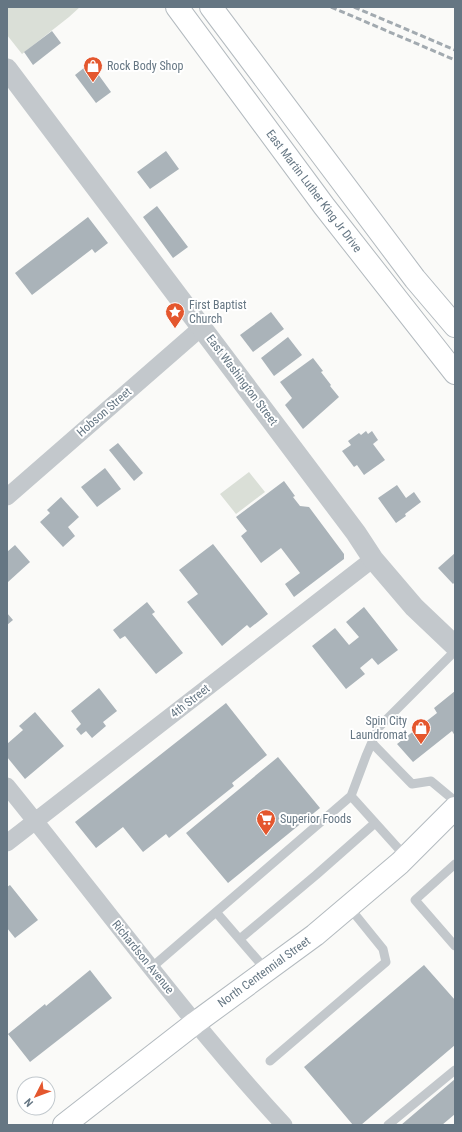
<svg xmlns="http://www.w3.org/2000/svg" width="462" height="1132" viewBox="0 0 462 1132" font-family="'Roboto Condensed',sans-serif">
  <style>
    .green { fill: #dadfd7 }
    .building { fill: #aab3b9 }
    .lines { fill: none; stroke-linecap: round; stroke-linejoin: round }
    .secondary-casing { stroke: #b3babf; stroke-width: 24 }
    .service { stroke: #c3c8cc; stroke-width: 9 }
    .minor { stroke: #c3c8cc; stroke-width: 17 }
    .tertiary { stroke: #c3c8cc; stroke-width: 21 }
    .secondary { stroke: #fff; stroke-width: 22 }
    .rail { stroke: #a2aab0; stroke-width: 3; stroke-dasharray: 6 3; stroke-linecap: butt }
    .labels { text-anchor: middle; stroke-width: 4; stroke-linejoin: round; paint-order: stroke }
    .poi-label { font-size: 12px; fill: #657683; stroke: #fff; text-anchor: start }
    .street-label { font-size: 12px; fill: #657683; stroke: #fff }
  </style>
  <rect width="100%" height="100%" fill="#fafaf8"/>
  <path class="green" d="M7,7H80L69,17L22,54L7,35Z
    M249,472L265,492L236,514L220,494Z"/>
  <path class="building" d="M52,31L61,43L33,65L24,52Z
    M90,63L111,92L96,103L75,75Z
    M166,151L179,169L150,189L137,172Z
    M157,206L188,247L173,258L143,217Z
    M88,217L108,243L95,253L92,249L32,295L15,273Z
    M271,312L284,329L253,352L240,335Z
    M288,337L302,355L274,376L261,358Z
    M313,358L323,371L321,372L331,385L330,386L339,397L303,429L285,405L292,398L280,382Z
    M366,431L368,434L372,431L378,440L373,444L385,460L364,475L357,465L354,467L342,451L351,445L348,441L359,433L361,435Z
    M118,443L143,473L134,481L109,450Z
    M105,468L121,489L97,507L81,487Z
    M284,481L295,496L293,497L300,506L309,507L344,554V559L294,597L285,584L300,573L281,548L261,563L241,536L247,531L236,517Z
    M397,485L406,498L414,492L421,502L405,514L406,516L396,523L378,498Z
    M61,497L79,517L68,527L75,536L63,547L40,522L50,513L47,510Z
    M213,544L268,614L250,628L247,625L222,646L187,602L198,594L179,570Z
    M15,545L30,562L8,582L7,552Z
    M455,553V582L453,584L438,568Z
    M147,602L155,612L152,614L183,653L156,674L125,636L120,639L113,630Z
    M364,607L398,650L378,665L372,658L360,668L365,674L346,689L312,646L335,628L349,645L359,637L346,622Z
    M7,613L13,620L7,625Z
    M99,688L117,711L103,722L106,726L92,738L86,731L81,735L76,729L81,724L71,711Z
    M455,691V736L452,731L413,762L397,744L437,713L434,708Z
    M226,703L267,755L232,783L234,786L169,838L166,834L143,852L123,827L96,848L75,822Z
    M35,712L64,746L25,779L7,757V744L23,730L19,726Z
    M278,757L320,808L228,883L186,833Z
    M10,885L38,920L15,938L7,928V887Z
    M424,965L455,1000V1045L361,1125H353L304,1067Z
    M90,970L112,998L30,1062L8,1034L45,1004L46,1006Z
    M455,1079V1114L442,1125H401Z"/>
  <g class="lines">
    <g class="secondary-casing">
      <path id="secondary" d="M177,7L324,206L455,373
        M211,7L415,279L455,326
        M64,1125L195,1023L315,935L400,863L455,808"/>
    </g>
    <path class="service" d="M372,743L412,784L431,781L455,801
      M351,796L406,857
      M455,864L415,900L455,946
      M216,912L351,796L366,756L378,728L455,651
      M241,938L316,875L375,823
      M151,968L216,912L267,971
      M270,1061L386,962L383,949L349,907
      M388,1125L455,1070"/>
    <path class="minor" d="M7,497L202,327
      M7,786C99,899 185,1018 284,1125
      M7,843L373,559"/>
    <path class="tertiary" d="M7,69L356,533L373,559L414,607L455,646"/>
    <use href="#secondary" class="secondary"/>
    <path class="rail" d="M331,7L455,60
      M354,7L455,50"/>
  </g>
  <defs>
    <g id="shop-pin" transform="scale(1)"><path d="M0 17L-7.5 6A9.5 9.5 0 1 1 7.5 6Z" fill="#e4572e" stroke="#fff"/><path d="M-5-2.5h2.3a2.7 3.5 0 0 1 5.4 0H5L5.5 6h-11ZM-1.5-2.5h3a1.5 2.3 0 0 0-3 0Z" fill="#fff"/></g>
    <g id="sight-pin" transform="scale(1)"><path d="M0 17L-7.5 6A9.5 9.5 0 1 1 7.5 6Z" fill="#e4572e" stroke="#fff"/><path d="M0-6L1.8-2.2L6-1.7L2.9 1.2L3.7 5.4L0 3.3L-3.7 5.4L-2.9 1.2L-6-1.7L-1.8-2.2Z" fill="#fff"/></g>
    <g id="supermarket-pin" transform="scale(1)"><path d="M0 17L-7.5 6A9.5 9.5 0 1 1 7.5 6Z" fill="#e4572e" stroke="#fff"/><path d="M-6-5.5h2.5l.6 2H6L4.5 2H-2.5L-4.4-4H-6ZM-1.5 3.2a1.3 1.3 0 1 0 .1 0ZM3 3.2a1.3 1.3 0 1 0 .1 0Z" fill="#fff"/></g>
  </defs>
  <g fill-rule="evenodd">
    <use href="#shop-pin" x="93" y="66"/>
    <use href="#sight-pin" x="175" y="312"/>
    <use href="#shop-pin" x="421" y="728"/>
    <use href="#supermarket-pin" x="266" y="819"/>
  </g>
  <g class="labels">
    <g class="poi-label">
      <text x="107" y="70">Rock Body Shop</text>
      <text x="189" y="309">First Baptist<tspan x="189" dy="14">Church</tspan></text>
      <text x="407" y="725" text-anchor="end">Spin City<tspan x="407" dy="14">Laundromat</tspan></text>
      <text x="280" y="823">Superior Foods</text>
    </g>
    <g class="street-label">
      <text transform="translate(314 191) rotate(53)" y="4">East Martin Luther King Jr Drive</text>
      <text transform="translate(242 380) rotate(53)" y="4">East Washington Street</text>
      <text transform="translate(104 412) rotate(-41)" y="4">Hobson Street</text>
      <text transform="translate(190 701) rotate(-38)" y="4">4th Street</text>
      <text transform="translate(143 957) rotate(51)" y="4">Richardson Avenue</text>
      <text transform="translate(264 972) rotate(-36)" y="4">North Centennial Street</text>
    </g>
  </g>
  <rect width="462" height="1132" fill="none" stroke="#657683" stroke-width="16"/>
  <g transform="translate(36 1096) rotate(228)"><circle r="19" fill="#ffffff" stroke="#c1c8cd"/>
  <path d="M0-3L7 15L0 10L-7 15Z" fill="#e4572e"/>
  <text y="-6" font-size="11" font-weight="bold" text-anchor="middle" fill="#657683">N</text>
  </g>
</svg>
